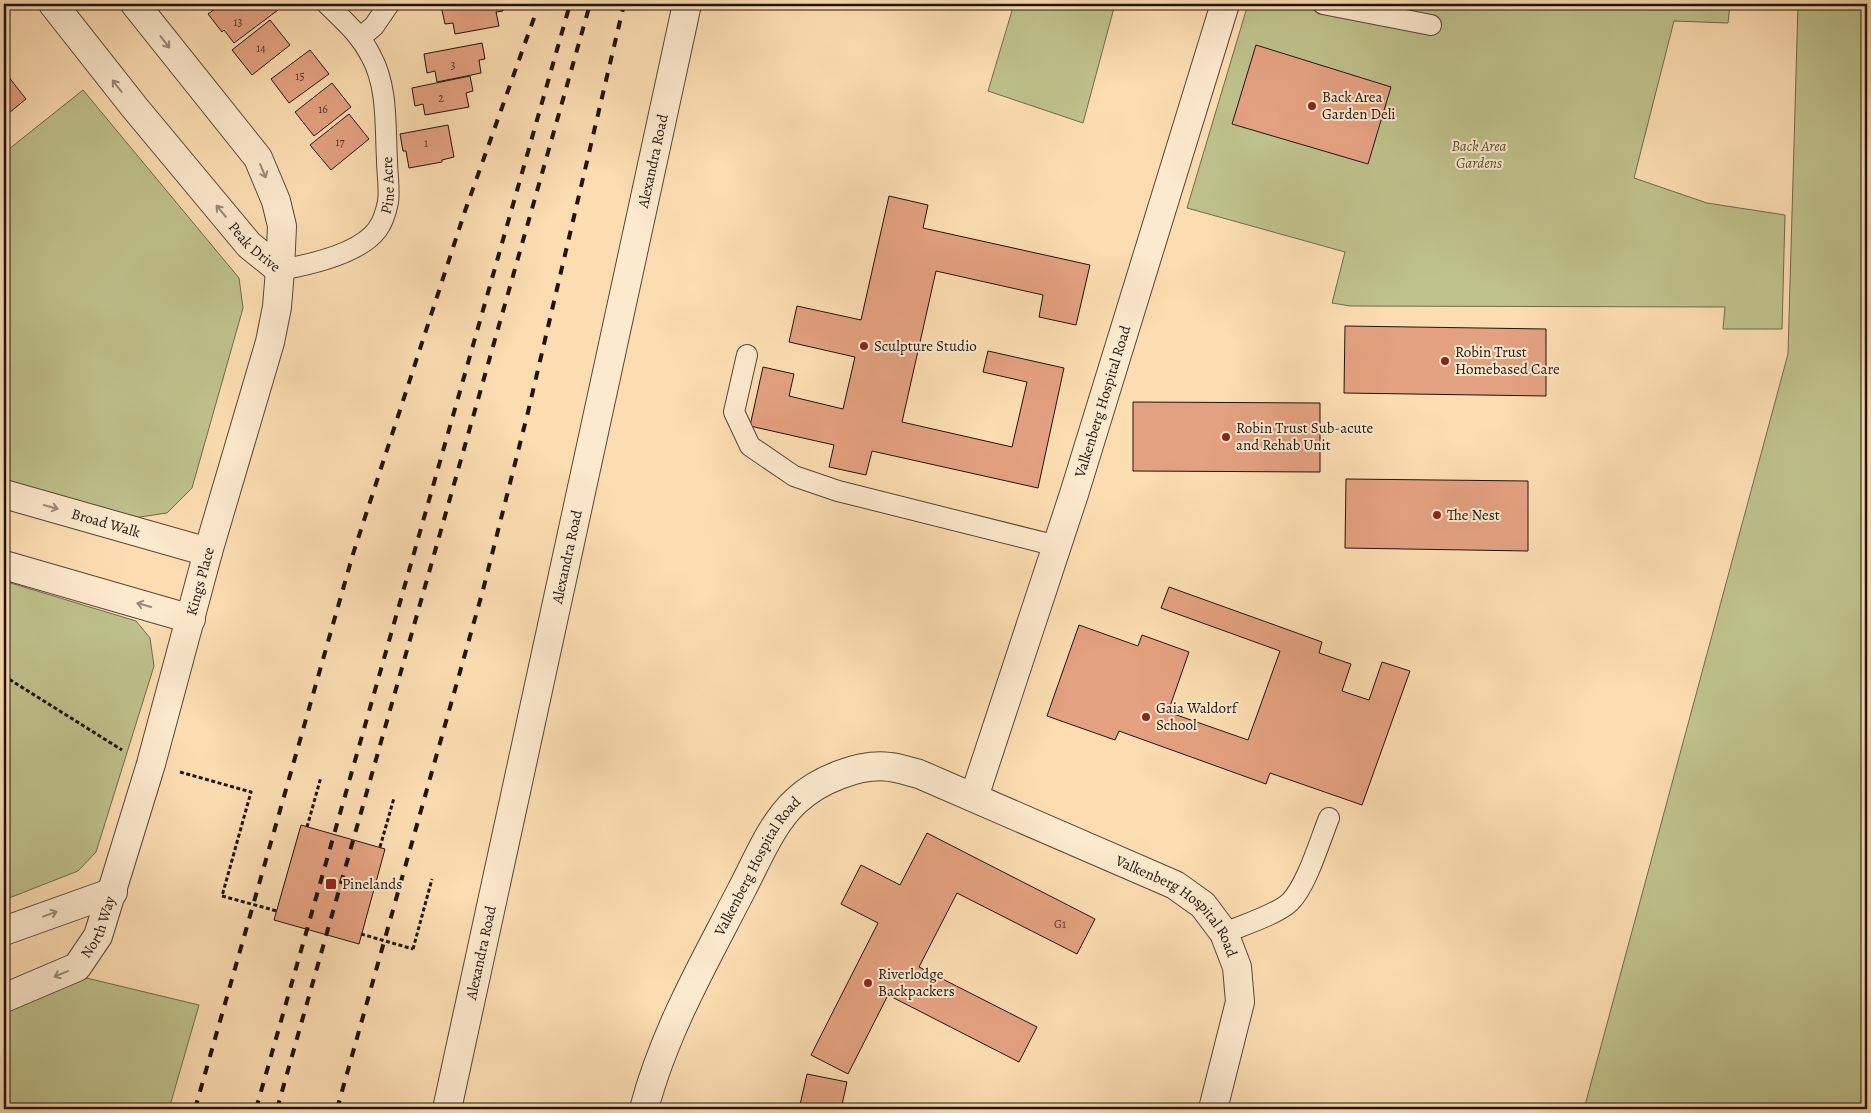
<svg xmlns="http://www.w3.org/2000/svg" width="1871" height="1113" viewBox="0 0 1871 1113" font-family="Alegreya,serif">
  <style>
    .green { fill: #bfc18c; stroke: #706a4d }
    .building { fill: #e4a181; stroke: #20130e }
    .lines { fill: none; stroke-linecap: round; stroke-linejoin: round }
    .service-casing { stroke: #574637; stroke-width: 22 }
    .minor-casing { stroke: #574637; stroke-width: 30 }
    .tertiary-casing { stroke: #574637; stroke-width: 30 }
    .path { stroke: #20130e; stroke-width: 3; stroke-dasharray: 4 2.5; stroke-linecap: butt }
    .service { stroke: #fde9cd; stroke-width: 20 }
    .minor { stroke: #fde9cd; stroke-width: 28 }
    .tertiary { stroke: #fde9cd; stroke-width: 28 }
    .rail { stroke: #20130e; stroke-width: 4; stroke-dasharray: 9 9; stroke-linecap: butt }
    .path-bridge { stroke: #20130e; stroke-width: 3; stroke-dasharray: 4 2.5; stroke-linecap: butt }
    .oneway { stroke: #9a8977 }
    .poi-dot { fill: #8f2418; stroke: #fde9cd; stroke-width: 2 }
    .labels { text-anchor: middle; stroke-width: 4; stroke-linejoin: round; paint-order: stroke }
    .number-label { font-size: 12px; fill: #51362b }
    .poi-label { font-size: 15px; fill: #20130e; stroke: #fde9cd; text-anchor: start }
    .park-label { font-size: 15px; font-style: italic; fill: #58503a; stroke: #fde9cd }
    .street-label { font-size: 15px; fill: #20130e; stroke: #fde9cd }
  </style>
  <rect width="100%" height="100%" fill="#fcddb2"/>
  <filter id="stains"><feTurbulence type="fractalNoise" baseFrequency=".004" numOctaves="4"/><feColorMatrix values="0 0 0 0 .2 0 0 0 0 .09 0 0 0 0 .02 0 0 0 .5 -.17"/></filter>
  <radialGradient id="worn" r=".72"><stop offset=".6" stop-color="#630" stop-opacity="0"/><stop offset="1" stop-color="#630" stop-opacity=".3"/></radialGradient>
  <path class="green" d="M1014,4H1115L1083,123L988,91Z
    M1248,4H1730L1728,23L1674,21L1634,178L1707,203L1785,215L1782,329H1723L1725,307L1350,306L1332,303L1345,252L1187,208Z
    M1798,4H1867V1109H1584L1788,354Z
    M83,90L239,278L243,308L192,488L167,513L133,518L4,481V153Z
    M4,581L136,621L150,638L154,666L96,852L78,871L4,900Z
    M78,976L199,1005L169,1109H4V1008Z"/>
  <path class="building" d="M222,4H274L278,10L234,43L224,30L222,32L208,14Z
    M454,4H501L503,11L496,12L499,26L455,34L453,23L445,24L441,6Z
    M270,20L290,45L252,75L232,50Z
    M482,43L485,59L479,60L481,73L437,82L435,71L427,73L424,54Z
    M1256,45L1391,87L1368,164L1232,124Z
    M310,50L329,74L289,103L271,79Z
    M4,71L26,99L4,117Z
    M470,76L473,91L466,93L469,107L425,115L423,104L415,106L412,88Z
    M332,83L351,107L314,136L295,112Z
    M349,114L369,139L331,170L310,145Z
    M448,125L454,157L442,160V162L409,168L406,151H403L400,134Z
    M889,196L928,205L923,228L1090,265L1076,325L1039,317L1043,295L936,271L902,422L1012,447L1027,382L983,372L988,351L1064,368L1038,488L872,451L866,475L829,467L834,445L750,426L763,367L794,374L789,396L843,409L855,357L789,342L797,306L861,320Z
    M1345,326L1546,329V396L1344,393Z
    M1133,402L1320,403V472L1133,471Z
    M1346,479L1528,481V551L1345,548Z
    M1169,587L1322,642L1319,653L1351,664L1342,691L1369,700L1382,662L1410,671L1362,805L1270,773L1266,784L1119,731L1115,740L1047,716L1079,625L1138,646L1142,635L1189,652L1168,712L1248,740L1280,651L1161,608Z
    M301,825L385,849L359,944L274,920Z
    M927,833L1095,919L1077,954L957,893L919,967L1037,1027L1019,1062L888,995L848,1074L811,1055L878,923L841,904L861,865L900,885Z
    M807,1074L847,1082L841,1109H799Z"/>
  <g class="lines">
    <g class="service-casing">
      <g id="service">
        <path d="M1323,4L1431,25"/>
        <path d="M361,37L374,26L389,4"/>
        <path id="s1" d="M280,270C308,265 359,254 377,230C383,222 386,212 388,202C390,189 387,174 387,160C385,125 388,87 371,56C360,34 344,21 327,4"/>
        <path d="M747,355L734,412L750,446L794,476L838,491L1057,546"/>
        <path d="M1224,933C1241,926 1278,914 1290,902C1307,885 1320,840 1329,818"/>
      </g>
    </g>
    <g class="minor-casing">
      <g id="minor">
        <path id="s2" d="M53,4L135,108L249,245L280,270"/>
        <path id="s3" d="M4,494L208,552"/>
        <path d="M4,565L191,619"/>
        <path id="s4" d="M974,797L1074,494L1225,4"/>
        <path d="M4,931L113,892"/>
        <path id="s5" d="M4,998L77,967L98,936L151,764L208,552L270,342L277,307L280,270L282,226L276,201L258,158L135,4"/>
        <path id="s6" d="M644,1109C664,1032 705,961 741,891C757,861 771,824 796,801C818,780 860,763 890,767C900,768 910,772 919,774L1175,885L1203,905L1224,933L1237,967L1240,1002L1213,1109"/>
      </g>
    </g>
    <g class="tertiary-casing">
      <g id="tertiary">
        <path id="s7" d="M447,1109L687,4"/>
      </g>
    </g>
    <path class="path" d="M4,676L122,750
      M180,772L251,792L222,896
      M307,827L321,777
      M380,847L394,798
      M413,949L432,879"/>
    <use href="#service" class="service"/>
    <use href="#minor" class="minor"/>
    <use href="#tertiary" class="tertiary"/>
    <path class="rail" d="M195,1109L353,554L465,211L539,4
      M256,1109L570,4
      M277,1109L590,4
      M337,1109L483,590L528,412L624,4"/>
    <path class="path-bridge" d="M222,896L277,911
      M361,934L413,949"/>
  </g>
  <defs><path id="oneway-shaft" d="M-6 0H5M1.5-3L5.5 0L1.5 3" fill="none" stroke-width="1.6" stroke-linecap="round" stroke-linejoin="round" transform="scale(1.25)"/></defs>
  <g class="oneway">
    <use href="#oneway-shaft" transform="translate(165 42) rotate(52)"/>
    <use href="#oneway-shaft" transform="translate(117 86) rotate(-128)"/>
    <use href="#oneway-shaft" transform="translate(263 171) rotate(67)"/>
    <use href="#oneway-shaft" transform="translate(221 211) rotate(-130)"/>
    <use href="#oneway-shaft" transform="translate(51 507) rotate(16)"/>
    <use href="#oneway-shaft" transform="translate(144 605) rotate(-164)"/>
    <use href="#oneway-shaft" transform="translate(50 914) rotate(-20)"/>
    <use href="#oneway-shaft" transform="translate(61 974) rotate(157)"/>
  </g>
  <g class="poi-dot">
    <circle cx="1312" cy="106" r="5"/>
    <circle cx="864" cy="346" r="5"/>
    <circle cx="1445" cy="361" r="5"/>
    <circle cx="1226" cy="437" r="5"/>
    <circle cx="1437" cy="515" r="5"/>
    <circle cx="1146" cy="717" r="5"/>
    <rect x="325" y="878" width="12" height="12" rx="2.5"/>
    <circle cx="868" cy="983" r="5"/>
  </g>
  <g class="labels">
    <g class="number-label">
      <text x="238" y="26">13</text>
      <text x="261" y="52">14</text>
      <text x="453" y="69">3</text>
      <text x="300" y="80">15</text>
      <text x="441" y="102">2</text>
      <text x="323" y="113">16</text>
      <text x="340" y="146">17</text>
      <text x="426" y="147">1</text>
      <text x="1060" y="928">G1</text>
    </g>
    <g class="poi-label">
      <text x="1322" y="102">Back Area<tspan x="1322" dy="17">Garden Deli</tspan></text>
      <text x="874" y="351">Sculpture Studio</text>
      <text x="1455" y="357">Robin Trust<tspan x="1455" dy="17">Homebased Care</tspan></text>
      <text x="1236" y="433">Robin Trust Sub-acute<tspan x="1236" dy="17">and Rehab Unit</tspan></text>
      <text x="1447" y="520">The Nest</text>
      <text x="1156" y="713">Gaia Waldorf<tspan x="1156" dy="17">School</tspan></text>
      <text x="342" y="889">Pinelands</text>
      <text x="878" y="979">Riverlodge<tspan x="878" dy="17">Backpackers</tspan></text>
    </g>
    <g class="park-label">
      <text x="1479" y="151">Back Area<tspan x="1479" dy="17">Gardens</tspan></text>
    </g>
    <g class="street-label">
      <text dy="5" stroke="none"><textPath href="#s7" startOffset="970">Alexandra Road</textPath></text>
      <text dy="5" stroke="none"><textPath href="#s1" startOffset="154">Pine Acre</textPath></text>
      <text dy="5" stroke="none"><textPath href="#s2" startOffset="316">Peak Drive</textPath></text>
      <text dy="5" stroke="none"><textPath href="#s4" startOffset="416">Valkenberg Hospital Road</textPath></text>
      <text dy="5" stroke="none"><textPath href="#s3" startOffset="106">Broad Walk</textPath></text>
      <text dy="5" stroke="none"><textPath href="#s7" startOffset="565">Alexandra Road</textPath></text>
      <text dy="5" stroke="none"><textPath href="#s5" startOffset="486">Kings Place</textPath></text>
      <text dy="5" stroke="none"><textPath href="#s6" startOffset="269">Valkenberg Hospital Road</textPath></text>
      <text dy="5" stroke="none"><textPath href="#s6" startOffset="772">Valkenberg Hospital Road</textPath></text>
      <text dy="5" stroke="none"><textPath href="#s5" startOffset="125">North Way</textPath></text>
      <text dy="5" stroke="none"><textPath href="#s7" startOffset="160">Alexandra Road</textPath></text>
    </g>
  </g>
  <rect width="1871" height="1113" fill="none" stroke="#fcddb2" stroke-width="20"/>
  <rect x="5" y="5" width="1861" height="1103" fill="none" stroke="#20130e" stroke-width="2.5"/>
  <rect x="10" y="10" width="1851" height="1093" fill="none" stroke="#20130e"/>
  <rect width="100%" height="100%" filter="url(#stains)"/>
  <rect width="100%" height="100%" fill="url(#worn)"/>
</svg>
